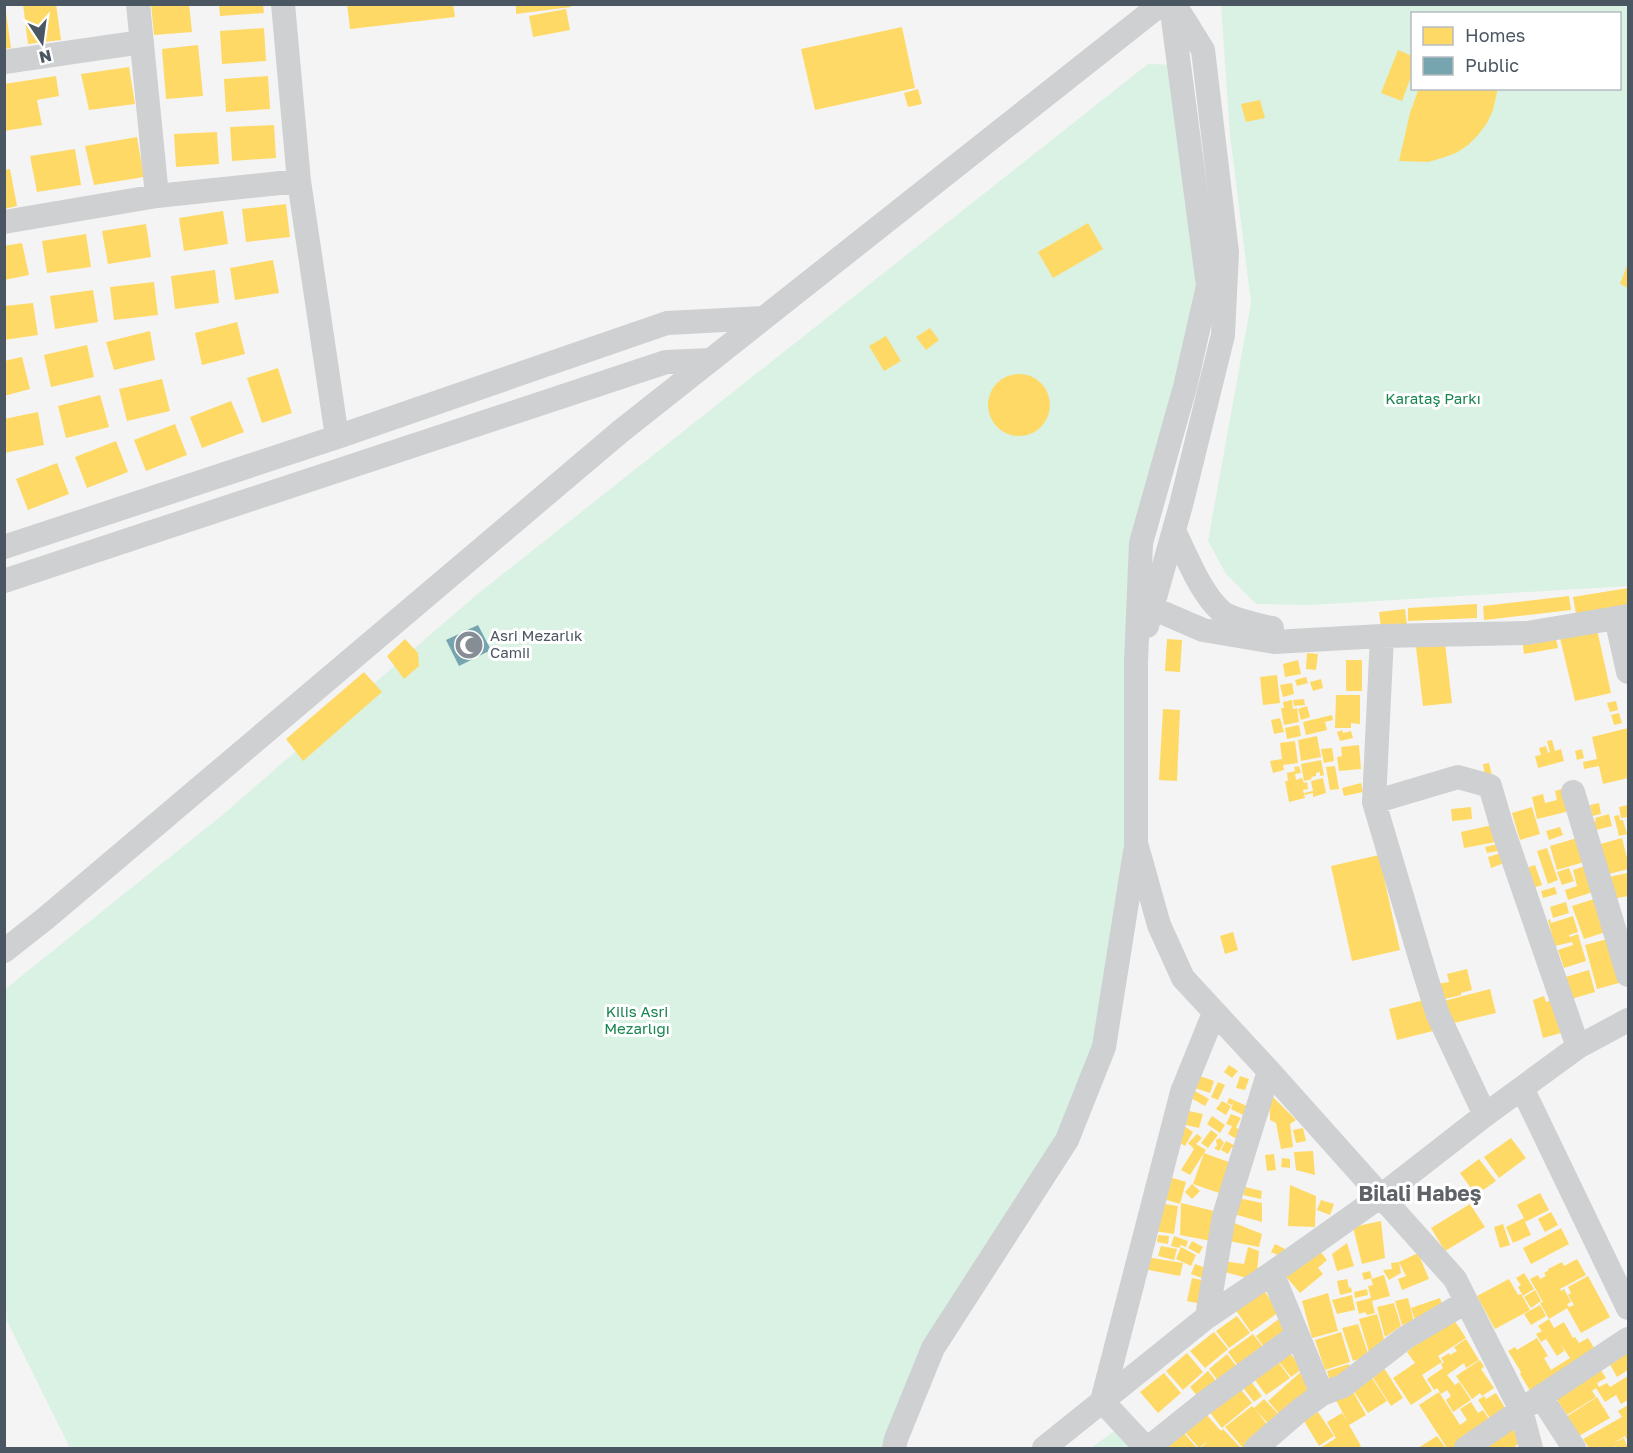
<svg xmlns="http://www.w3.org/2000/svg" width="1633" height="1453" viewBox="0 0 1633 1453" font-family="'Golos Text',sans-serif">
  <style>
    .green { fill: #d9f2e3; fill-rule: evenodd }
    .homes { fill: #ffd966 }
    .public { fill: #76a5af }
    .lines { fill: none; stroke-linecap: round; stroke-linejoin: round }
    .minor { stroke: #ced0d2; stroke-width: 24 }
    .labels { text-anchor: middle; stroke-width: 6; stroke-linejoin: round; paint-order: stroke }
    .park-label { font-size: 15px; fill: #17864f; stroke: #fff }
    .poi-label { font-size: 15px; fill: #4a5661; stroke: #fff; text-anchor: start }
    .district-label { font-size: 21px; font-weight: bold; fill: #5f6368; stroke: #fff }
  </style>
  <rect width="100%" height="100%" fill="#f4f4f4"/>
  <path class="green" d="M1221,5H1628V586L1311,605L1256,604L1226,574L1208,541L1251,303L1230,135ZM1412,14H1620V88H1412Z
    M1148,64L1185,65L1208,290L1141,555L1143,767L1104,1051L933,1352L900,1448H70L7,1321L4,1287V990L220,817L475,596Z
    M1121,1426L1142,1448H1091Z"/>
  <path class="homes" d="M23,4H56L61,40L28,44Z
    M151,4H189L192,32L154,35Z
    M347,4H453L455,17L350,29Z
    M516,4H571V7L516,14Z
    M219,5H263L264,13L220,16Z
    M566,9L570,30L533,37L529,16Z
    M6,12L11,48L4,49V13Z
    M902,27L915,88L815,110L801,49Z
    M264,28L266,61L222,64L220,31Z
    M198,45L203,96L166,99L162,49Z
    M1398,50L1412,56V74L1402,101L1381,93Z
    M129,67L135,104L89,110L81,74Z
    M56,76L59,96L37,100L42,125L4,131V84Z
    M268,76L270,109L226,112L224,79Z
    M1419,88H1498L1493,110L1487,123L1478,135L1468,145L1456,153L1442,158L1428,162L1399,161L1410,113Z
    M918,89L922,104L908,107L904,93Z
    M1260,100L1265,118L1246,122L1241,104Z
    M274,125L276,158L232,161L230,127Z
    M217,132L219,164L176,167L174,134Z
    M137,137L144,177L94,185L85,146Z
    M75,149L81,185L37,192L30,156Z
    M10,169L17,206L4,209V170Z
    M286,204L290,237L246,242L242,209Z
    M223,211L228,244L184,251L179,218Z
    M1088,223L1103,249L1053,278L1038,252Z
    M146,224L151,257L108,264L102,231Z
    M86,234L91,267L47,273L42,241Z
    M22,243L29,275L4,280V246Z
    M273,260L279,293L235,300L230,268Z
    M1628,263V288L1620,284Z
    M215,270L219,303L175,309L171,276Z
    M154,282L158,315L114,320L110,287Z
    M93,290L98,322L55,329L50,296Z
    M33,303L38,335L4,340V306Z
    M237,322L245,354L202,365L195,333Z
    M930,328L939,340L926,350L916,337Z
    M150,331L155,360L114,370L106,342Z
    M886,336L901,361L884,371L869,346Z
    M87,345L94,377L51,387L44,355Z
    M22,357L30,389L4,396V361Z
    M278,368L292,413L262,423L247,378Z
    M988 405a31 31 0 1 1 62 0a31 31 0 1 1-62 0Z
    M162,379L170,411L127,421L119,389Z
    M100,395L109,427L66,438L58,406Z
    M231,401L244,432L202,448L190,417Z
    M38,412L44,445L4,453V419Z
    M175,424L187,455L146,471L134,440Z
    M116,441L128,472L87,488L75,457Z
    M57,463L69,494L28,510L16,479Z
    M1628,588V606L1576,614L1573,597Z
    M1569,596L1571,610L1484,620L1483,606Z
    M1477,604V618L1408,621V608Z
    M1405,609L1407,625L1381,628L1379,612Z
    M1596,625L1611,693L1575,701L1559,634Z
    M1555,633L1558,648L1524,654L1522,639Z
    M405,639L418,653L419,666L404,679L387,656Z
    M1167,639L1182,640L1180,672L1165,671Z
    M1445,643L1452,703L1423,706L1416,647Z
    M1307,653L1318,654L1316,670L1306,669Z
    M1298,660L1301,674L1285,677L1283,664Z
    M1346,660H1362V691H1346Z
    M364,672L382,692L303,761L286,739Z
    M1277,675L1280,703L1263,705L1260,677Z
    M1306,677L1308,683L1297,686L1295,680Z
    M1321,679L1323,688L1313,691L1310,682Z
    M1292,683L1294,694L1283,697L1280,685Z
    M1336,695H1360V724L1351,723V728H1335Z
    M1304,699L1305,705L1294,706L1293,700Z
    M1292,700L1293,709L1297,708L1299,722L1284,725L1281,708H1284L1283,702Z
    M1616,701L1618,710L1610,712L1607,703Z
    M1307,706L1310,717L1301,720L1298,709Z
    M1163,709L1180,710L1177,781L1159,780Z
    M1619,713L1622,723L1614,725L1611,715Z
    M1332,715L1333,720L1325,722L1327,730L1306,735L1303,722Z
    M1280,718L1284,732L1274,734L1271,720Z
    M1299,725L1301,736L1287,739L1285,728Z
    M1628,728V778L1603,784L1599,766L1584,769L1583,762L1597,759L1592,737Z
    M1342,730L1343,733L1351,731L1353,738L1340,741L1337,732Z
    M1317,736L1321,757L1301,761L1298,740Z
    M1552,740L1555,751L1561,749L1564,761L1538,768L1535,756L1541,755L1539,748L1546,746L1548,753L1550,752L1547,741Z
    M1295,741L1298,763L1283,765L1284,770L1273,773L1270,761L1282,759L1280,743Z
    M1359,745L1361,769L1339,771L1337,757L1342,756L1341,747Z
    M1332,748L1334,761L1324,763L1321,749Z
    M1582,749L1584,758L1577,760L1575,751Z
    M1321,760L1324,775L1320,776V772L1316,773V776L1311,777L1312,779L1304,781L1301,764Z
    M1489,763L1492,776L1485,777L1483,764Z
    M1299,766L1301,773L1295,774L1296,780L1302,778L1304,783L1307,782L1308,789L1303,790L1305,798L1289,802L1285,781H1288L1287,773L1295,771L1294,767Z
    M1335,766L1339,789L1330,790L1326,767Z
    M1323,778L1326,793L1313,797V793L1305,795L1304,793L1313,791L1311,781Z
    M1361,783L1363,792L1344,796L1342,788Z
    M1565,788L1570,811L1537,819L1532,797L1543,794L1545,803L1557,800L1555,791Z
    M1599,803L1601,814L1592,816L1590,805Z
    M1628,805V817L1621,818L1619,807Z
    M1471,807L1472,819L1452,821L1451,809Z
    M1532,807L1540,834L1520,840L1512,813Z
    M1609,814L1612,826L1592,831L1590,822L1596,821L1595,818Z
    M1619,815L1620,820H1623L1627,834L1619,836L1614,816Z
    M1492,825L1496,842L1464,848L1461,832Z
    M1560,827L1563,835L1549,840L1546,831Z
    M1577,838L1584,862L1557,870L1550,846Z
    M1622,838L1628,862V869L1605,875L1597,845Z
    M1497,844L1498,851L1487,853L1485,847Z
    M1547,848L1558,880L1548,884L1537,851Z
    M1501,853L1504,863L1491,868L1488,857Z
    M1379,855L1400,950L1352,961L1331,866Z
    M1535,865L1542,885L1530,889L1523,869Z
    M1585,866L1593,892L1568,900L1565,890L1577,886L1573,870Z
    M1569,868L1574,881L1562,885L1557,872Z
    M1628,873V896L1612,899L1608,877Z
    M1555,887L1557,894L1543,898L1541,891Z
    M1597,898L1609,931L1584,939L1572,906Z
    M1566,902L1569,913L1553,918L1550,907Z
    M1573,916L1578,932L1569,935L1570,937L1578,934L1586,961L1564,968L1558,950L1573,945L1572,942L1555,946L1548,920L1550,919L1551,923Z
    M1233,932L1238,950L1225,954L1220,936Z
    M1611,938L1623,982L1597,989L1585,945Z
    M1467,969L1472,990L1461,993V995L1441,1000L1437,984L1449,982L1447,974Z
    M1589,970L1595,992L1568,1000L1562,978Z
    M1490,989L1496,1013L1450,1024L1444,1001Z
    M1544,996L1546,1002L1559,998L1568,1031L1543,1038L1533,1000Z
    M1428,999L1437,1030L1397,1040L1389,1009Z
    M1229,1065L1238,1071L1232,1078L1224,1072Z
    M1197,1075L1214,1081L1210,1093L1192,1087Z
    M1240,1076L1249,1079L1245,1090L1236,1088Z
    M1218,1082L1225,1085L1218,1100L1211,1097Z
    M1195,1091L1209,1099L1205,1106L1191,1098Z
    M1269,1093L1296,1120L1290,1124L1293,1147L1281,1149L1276,1123L1270,1120Z
    M1229,1098L1249,1107L1245,1116L1231,1109L1234,1101L1232,1105L1227,1103Z
    M1222,1101L1231,1106L1226,1115L1216,1109Z
    M1189,1111L1203,1114L1199,1128L1186,1125Z
    M1231,1114L1241,1118L1236,1127L1246,1135L1242,1142L1228,1134L1232,1126L1226,1124Z
    M1212,1116L1225,1125L1220,1133L1207,1124Z
    M1184,1126L1193,1132L1185,1146L1175,1140Z
    M1303,1128L1306,1141L1296,1143L1293,1130Z
    M1211,1130L1218,1135L1208,1148L1201,1143Z
    M1197,1134L1202,1138L1196,1144L1206,1150L1190,1175L1181,1170L1194,1149L1188,1143Z
    M1220,1138L1224,1143L1219,1151L1214,1148L1217,1146L1216,1140Z
    M1511,1138L1526,1158L1499,1178L1484,1157Z
    M1226,1141L1238,1147L1237,1150L1232,1147L1228,1154L1221,1150Z
    M1313,1151L1315,1175L1296,1170L1294,1152Z
    M1204,1153L1237,1165L1225,1195L1193,1184Z
    M1274,1154L1276,1170L1267,1171L1265,1155Z
    M1282,1158L1290,1159V1168L1281,1167Z
    M1479,1159L1496,1181L1476,1195L1460,1173Z
    M1166,1176L1186,1182L1180,1204L1160,1198Z
    M1192,1184L1200,1191L1192,1199L1185,1192Z
    M1290,1185L1316,1196L1315,1227L1288,1226Z
    M1245,1187L1262,1191L1261,1199L1243,1195Z
    M1540,1193L1549,1210L1525,1222L1531,1235L1513,1243L1506,1227L1524,1218L1517,1205Z
    M1238,1198L1262,1203V1222L1237,1215Z
    M1321,1200L1334,1204L1330,1215L1317,1210Z
    M1158,1203L1178,1206L1174,1234L1154,1231Z
    M1181,1203L1218,1212L1211,1241L1180,1235Z
    M1470,1204L1485,1227L1445,1251L1431,1228Z
    M1551,1212L1558,1225L1545,1232L1538,1219Z
    M1381,1221L1385,1258L1362,1264L1353,1227Z
    M1232,1222L1262,1234L1259,1247L1229,1241Z
    M1503,1224L1510,1245L1500,1248L1494,1227Z
    M1561,1228L1569,1244L1531,1264L1523,1248Z
    M1158,1235L1169,1236L1168,1244L1157,1242Z
    M1174,1236L1188,1241L1186,1247L1181,1245L1179,1248L1171,1246Z
    M1192,1241L1203,1247L1199,1254L1188,1248Z
    M1347,1243L1354,1266L1337,1271L1332,1254Z
    M1275,1244L1285,1249L1282,1257L1271,1252Z
    M1161,1246L1177,1249L1174,1260L1158,1256Z
    M1316,1246L1327,1260L1318,1268L1323,1274L1300,1293L1283,1273Z
    M1181,1247L1196,1255L1191,1266L1176,1259Z
    M1248,1247L1259,1251L1257,1272L1247,1278L1221,1271L1223,1261L1244,1264Z
    M1418,1253L1429,1279L1402,1290L1398,1279L1406,1276L1399,1262Z
    M1146,1257L1183,1263L1180,1276L1144,1269Z
    M1577,1259L1586,1275L1560,1289L1561,1291L1564,1289L1571,1302L1567,1304L1569,1307L1549,1319L1540,1303L1543,1302L1530,1279L1538,1275L1540,1279L1546,1276L1544,1273L1549,1270L1548,1269L1562,1262L1564,1266Z
    M1399,1262L1401,1273L1389,1280L1383,1270L1392,1269L1391,1263Z
    M1195,1264L1206,1268L1202,1278L1191,1274Z
    M1370,1271L1372,1278L1364,1280L1362,1273Z
    M1524,1273L1534,1289L1523,1296L1518,1287L1521,1285L1516,1278Z
    M1384,1275L1390,1296L1372,1301L1375,1313L1367,1315L1365,1312L1359,1314L1356,1302L1371,1298L1368,1286L1373,1285L1371,1279Z
    M1588,1276L1610,1317L1581,1333L1567,1308L1574,1305L1568,1295L1571,1293L1568,1287Z
    M1192,1278L1206,1281L1201,1304L1187,1301Z
    M1347,1279L1349,1288L1351,1287L1352,1292L1340,1295L1337,1281Z
    M1509,1279L1518,1295L1521,1294L1530,1310L1495,1329L1477,1296Z
    M1263,1289L1279,1312L1251,1332L1235,1309Z
    M1367,1289L1368,1295L1355,1298L1354,1292Z
    M1535,1290L1541,1301L1531,1308L1524,1297Z
    M1328,1293L1338,1331L1312,1338L1302,1301Z
    M1352,1295L1355,1310L1337,1314L1332,1300Z
    M1408,1298L1414,1322L1402,1325L1395,1301Z
    M1440,1298L1444,1310L1415,1320L1411,1308Z
    M1394,1303L1401,1326L1385,1337L1377,1307Z
    M1540,1305L1546,1316L1531,1325L1524,1314Z
    M1377,1314L1384,1339L1369,1352L1359,1319Z
    M1237,1316L1250,1333L1229,1348L1216,1331Z
    M1452,1317L1466,1338L1438,1356L1442,1362L1422,1375L1432,1391L1411,1405L1393,1378L1415,1363L1407,1352L1413,1347L1410,1343Z
    M1280,1318L1293,1334L1268,1352L1256,1336Z
    M1549,1319L1554,1328L1564,1322L1573,1338L1575,1337L1579,1343L1588,1338L1596,1351L1532,1394L1520,1374L1521,1372L1508,1351L1515,1347L1517,1350L1537,1338L1548,1356L1544,1358L1551,1370L1570,1358L1561,1345L1564,1351L1557,1356L1546,1339L1541,1342L1536,1334L1542,1331L1538,1326Z
    M1358,1324L1369,1356L1353,1361L1342,1328Z
    M1214,1332L1228,1349L1205,1368L1190,1351Z
    M1341,1332L1350,1362L1325,1370L1315,1340Z
    M1253,1334L1267,1352L1241,1370L1228,1352Z
    M1466,1339L1479,1360L1466,1368L1464,1363L1447,1375L1455,1385L1459,1382L1471,1400L1453,1412L1446,1400L1451,1396L1447,1390L1441,1394L1437,1388L1434,1390L1427,1379L1443,1368L1441,1364L1444,1362L1441,1358L1449,1353L1450,1355L1457,1351L1454,1347Z
    M1628,1349V1370L1617,1377L1608,1361Z
    M1288,1350L1302,1369L1291,1377L1277,1359Z
    M1187,1353L1203,1372L1183,1390L1166,1371Z
    M1227,1354L1241,1372L1222,1386L1209,1369Z
    M1276,1359L1290,1378L1266,1395L1252,1376Z
    M1480,1360L1484,1367L1481,1369L1494,1388L1482,1396L1480,1393L1472,1399L1456,1376Z
    M1349,1364L1353,1374L1331,1386L1327,1371Z
    M1597,1364L1606,1378L1597,1383L1599,1387L1607,1383L1610,1387L1628,1376V1400L1621,1404L1616,1395L1605,1402L1596,1388L1592,1391L1596,1397L1567,1415L1552,1392Z
    M1382,1365L1403,1398L1391,1406L1370,1373Z
    M1303,1370L1311,1393L1283,1418L1268,1401Z
    M1208,1371L1221,1387L1202,1402L1190,1387Z
    M1164,1373L1181,1393L1158,1413L1140,1392Z
    M1370,1375L1387,1401L1368,1413L1351,1387Z
    M1249,1379L1262,1396L1254,1402L1241,1385Z
    M1237,1385L1252,1403L1222,1428L1208,1410Z
    M1351,1388L1366,1415L1349,1425L1361,1446L1357,1448H1320L1336,1438L1327,1422L1342,1413L1348,1422L1334,1397Z
    M1439,1392L1460,1425L1467,1420L1460,1409L1471,1402L1478,1413L1483,1410L1493,1425L1453,1448H1447L1419,1405Z
    M1496,1393L1508,1413L1493,1423L1478,1400L1484,1396L1486,1399Z
    M1597,1397L1610,1418L1579,1436L1566,1417Z
    M1264,1399L1283,1419L1273,1429L1256,1410L1271,1430L1249,1448H1243L1225,1427L1252,1406L1254,1408Z
    M1628,1405V1425L1627,1426L1628,1429V1438L1626,1439L1625,1436L1614,1443L1624,1438L1628,1448H1613L1617,1445L1611,1448H1589L1583,1439L1622,1417L1618,1411Z
    M1318,1412L1334,1436L1319,1446L1304,1421Z
    M1205,1413L1221,1431L1223,1429L1241,1448H1201L1209,1440L1199,1448L1184,1431Z
    M1513,1429L1521,1442L1515,1446L1517,1448H1490L1484,1440Z
    M1182,1431L1197,1448H1161Z
    M1437,1436L1446,1448H1418Z"/>
  <path class="public" d="M478,625L491,650L459,666L446,640Z"/>
  <g class="lines">
    <path class="minor" d="M138,4L157,196
      M283,4L299,181L337,437
      M1171,4L1208,286L1185,387L1141,543L1136,662V843L1159,925L1183,978L1269,1071L1455,1279L1521,1410L1531,1448
      M4,62L142,42
      M4,222L157,196L299,181
      M1174,531C1187,556 1200,593 1222,612C1229,618 1263,627 1272,628
      M4,547L337,437L667,323L763,318
      M4,581L666,362L710,360
      M1139,605L1152,608L1203,630L1274,642L1382,636L1527,633L1628,616
      M1616,618L1628,672
      M1147,626L1181,505L1223,335L1227,252L1203,50L1175,5
      M1382,636L1374,802L1425,974L1438,1015L1485,1115
      M1573,792L1628,975
      M1374,802L1458,777L1490,786L1502,827L1578,1047
      M4,951L46,918L621,431L1161,4
      M1522,1088L1628,1308
      M1272,1273L1322,1394
      M1207,1317L1224,1216L1269,1071
      M1541,1397L1574,1448
      M894,1448L896,1439L933,1348L1067,1140L1104,1047L1135,852
      M1044,1448L1207,1317L1272,1273L1381,1196L1485,1115L1578,1047L1628,1020
      M1146,1448L1102,1401L1182,1092L1214,1013
      M1148,1448L1203,1404L1297,1335
      M1256,1448L1300,1410L1322,1394L1343,1386L1405,1338L1466,1302
      M1466,1448L1521,1410L1628,1339"/>
  </g>
  <defs>
    <g id="mosque-disc" transform="scale(1.5)"><circle r="9.5" fill="#868d94" stroke="#fff"/><path d="M3.5-4.9A6 6 0 1 0 3.5 4.9A5 5 0 1 1 3.5-4.9Z" fill="#fff"/></g>
  </defs>
  <g fill-rule="evenodd">
    <use href="#mosque-disc" x="469" y="645"/>
  </g>
  <g class="labels">
    <g class="park-label">
      <text x="1433" y="404">Karataş Parkı</text>
      <text x="637" y="1017">Kilis Asri<tspan x="637" dy="17">Mezarlığı</tspan></text>
    </g>
    <g class="poi-label">
      <text x="490" y="641">Asri Mezarlık<tspan x="490" dy="17">Camii</tspan></text>
    </g>
    <g class="district-label">
      <text x="1420" y="1201">Bilali Habeş</text>
    </g>
  </g>
  <rect width="1633" height="1453" fill="none" stroke="#4a5661" stroke-width="12"/>
  <rect x="1411" y="12" width="210" height="78" fill="#ffffff" stroke="#b7bbc0" stroke-width="1.5"/>
  <rect x="1423" y="27" width="30" height="18" fill="#ffd966" stroke="#b7bbc0" stroke-width="1.5"/>
  <text x="1465" y="42" font-size="18" fill="#4a5661">Homes</text>
  <rect x="1423" y="57" width="30" height="18" fill="#76a5af" stroke="#b7bbc0" stroke-width="1.5"/>
  <text x="1465" y="72" font-size="18" fill="#4a5661">Public</text>
  <g transform="translate(42 42) rotate(167)" stroke="#ffffff" stroke-width="4.5" paint-order="stroke">
  <path d="M0-4.5L10 22L0 15L-10 22Z" fill="#4a5661"/>
  <text y="-9" font-size="16" font-weight="bold" text-anchor="middle" fill="#4a5661">N</text>
  </g>
</svg>
